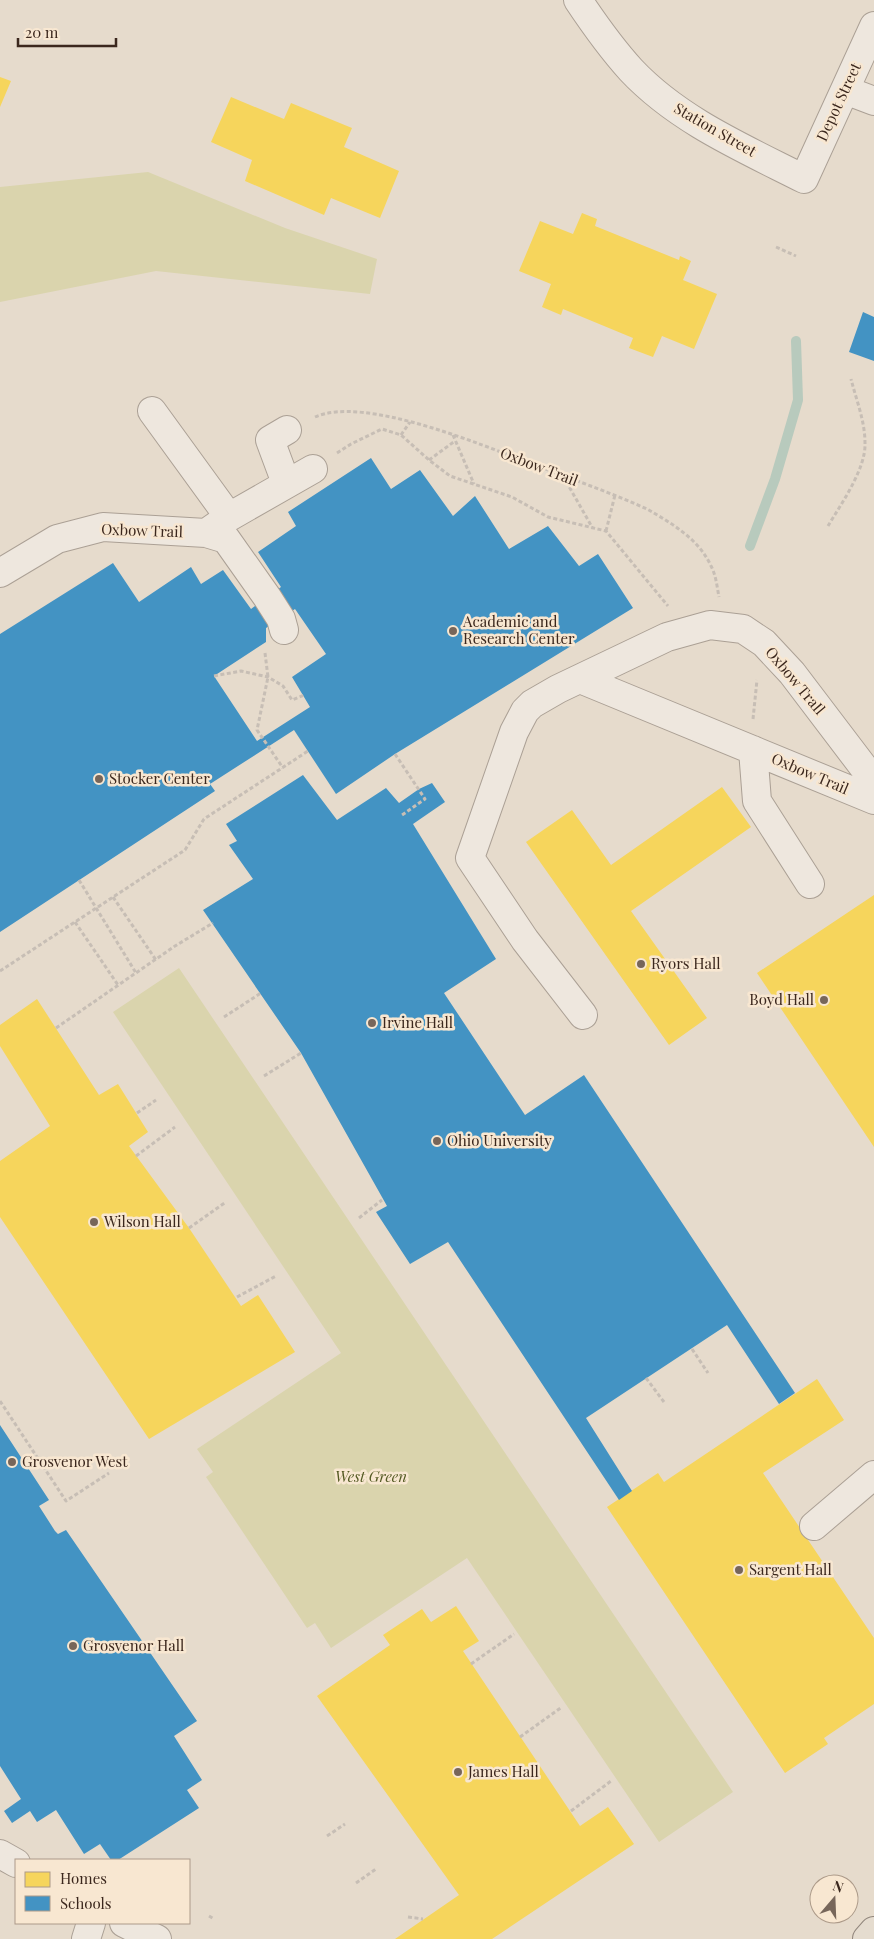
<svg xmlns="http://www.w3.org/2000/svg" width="874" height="1939" viewBox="0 0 874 1939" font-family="'Playfair Display',serif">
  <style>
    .green { fill: #dad4ad }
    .homes { fill: #f6d55c }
    .schools { fill: #4393c3; fill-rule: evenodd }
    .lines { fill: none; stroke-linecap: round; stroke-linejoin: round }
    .stream { stroke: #b8cabd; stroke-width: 10 }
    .minor-casing { stroke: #aba095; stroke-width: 30 }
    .major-casing { stroke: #91867c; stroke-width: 30 }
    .path { stroke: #c7beb5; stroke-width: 3; stroke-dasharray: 4 2.5; stroke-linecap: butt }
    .minor { stroke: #eee7de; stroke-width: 28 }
    .major { stroke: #e5dccf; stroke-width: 28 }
    .path-bridge { stroke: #c7beb5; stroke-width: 3; stroke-dasharray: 4 2.5; stroke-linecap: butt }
    .poi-dot { fill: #77665a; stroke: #f8e7d1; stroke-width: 2 }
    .labels { text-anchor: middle; stroke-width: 5; stroke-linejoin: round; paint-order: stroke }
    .street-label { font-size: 15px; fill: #3b271d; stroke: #f8e7d1 }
    .poi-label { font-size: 15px; fill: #3b271d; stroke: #f8e7d1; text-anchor: start }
    .park-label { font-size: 15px; font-style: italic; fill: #535922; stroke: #f8e7d1 }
  </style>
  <rect width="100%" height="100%" fill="#e6dbcc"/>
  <path class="green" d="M148,172L285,228L377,259L370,294L156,271L0,302V187Z
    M179,968L733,1792L659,1842L467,1558L331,1648L315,1623L307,1628L206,1477L213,1472L197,1449L341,1353L113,1012Z"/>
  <path class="homes" d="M0,77L11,81L0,107Z
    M231,97L284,119L291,103L352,128L344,147L399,171L380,218L331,198L324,215L245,181L252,160L211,142Z
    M582,213L597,219L595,226L679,260L680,256L691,261L683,280L717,294L694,349L662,336L653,357L629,348L633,338L563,309L561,315L542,307L551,284L519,271L540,221L573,234Z
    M722,787L751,827L631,911L707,1018L669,1045L526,842L572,810L611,865Z
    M874,895V1147L757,973Z
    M37,999L99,1095L118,1084L148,1132L129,1146L189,1228L241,1306L258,1295L295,1352L149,1439L0,1217V1161L50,1126L0,1046V1025Z
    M817,1379L844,1420L763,1473L874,1638V1704L824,1738L828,1744L785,1773L607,1507L658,1473L664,1482Z
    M456,1606L479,1641L463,1651L580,1826L608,1807L634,1844L492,1939H395L459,1895L317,1696L390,1645L383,1635L422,1609L431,1622Z"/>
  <path class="schools" d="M863,312L874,317V361L849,352Z
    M371,458L391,489L420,470L453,516L475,496L509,549L548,526L579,566L598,554L633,608L395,754L336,794L294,730L210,784L215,791L0,932V634L113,563L139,602L191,567L201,584L223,570L251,609L281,587L258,552L296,526L288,512ZM295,609L326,654L292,677L310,707L257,741L214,676L266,642V628Z
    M303,775L337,820L386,788L399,803L419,789L432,783L445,802L413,824L496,959L444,993L525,1115L584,1075L795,1393L779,1404L727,1325L586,1418L632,1491L619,1500L448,1242L410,1264L376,1212L387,1206L301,1053L203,910L253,879L229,845L237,841L226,824Z
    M0,1425L49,1500L39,1506L55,1531L58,1534L66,1530L197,1721L174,1736L202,1780L187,1790L199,1808L118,1860H111L100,1844L84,1854L56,1810L37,1822L30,1811L12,1823L4,1811L21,1799L0,1766Z"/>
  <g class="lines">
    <path class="stream" d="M750,546L775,479L798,400L796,341"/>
    <g class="minor-casing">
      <path id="minor" d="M578,0C594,24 611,48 631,70C678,120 743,148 804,179L874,26
        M845,90L874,101
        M152,411L229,517
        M286,483L270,440L287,430
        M206,533L226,539L267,597L281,619L284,630
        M0,573L57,539L103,527L206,533L229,517L313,469
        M580,679L874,800
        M753,750L757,801L810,884
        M583,1015L525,940L470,858L514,732L525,711L532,704L558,689L667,637L710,625L743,629L764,643L792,673L874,781
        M814,1526L874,1475
        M0,1854L16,1863
        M124,1923L157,1939
        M86,1939L91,1923"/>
    </g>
    <g class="major-casing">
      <path id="major" d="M867,1939L874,1931"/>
    </g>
    <path class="path" d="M776,247L796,256
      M315,417C364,395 481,445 530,463C569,478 609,492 647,509C671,523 699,539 711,566C716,575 717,587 719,597
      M401,435L410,422
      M453,435L474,484
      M337,453L351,444L382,429L401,435L429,460L450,476L512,497L548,517L606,531L668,606
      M429,460L455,441
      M563,476L592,527
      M828,526C841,504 866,469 865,443C865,421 856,399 851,379
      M606,531L615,495
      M265,653L268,677L257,730L283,768
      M214,676L241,671L268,677L283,686L292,700L304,695
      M753,719L757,680
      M395,754L425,799L402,815
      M113,897L156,960
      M75,922L118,985
      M0,971L185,850L204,819L308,751
      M224,1017L261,993
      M56,1028L175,946L213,923
      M264,1076L301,1053
      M137,1113L156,1100
      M136,1156L175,1127
      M359,1218L382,1200
      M189,1228L226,1202
      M237,1297L276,1276
      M692,1349L708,1373
      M646,1378L664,1402
      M0,1401L66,1501L109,1473
      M471,1664L514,1634
      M520,1737L562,1707
      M571,1811L611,1781
      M327,1836L345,1824
      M356,1883L376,1869
      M209,1916L214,1919
      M408,1917L423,1919"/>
    <use href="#minor" class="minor"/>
    <use href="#major" class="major"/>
    <path class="path-bridge" d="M79,880L136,973"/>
  </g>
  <g class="poi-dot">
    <circle cx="453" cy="631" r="5"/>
    <circle cx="99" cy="779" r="5"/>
    <circle cx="641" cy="964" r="5"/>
    <circle cx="824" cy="1000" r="5"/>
    <circle cx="372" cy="1023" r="5"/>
    <circle cx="437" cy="1141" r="5"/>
    <circle cx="94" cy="1222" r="5"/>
    <circle cx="12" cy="1462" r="5"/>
    <circle cx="739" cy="1570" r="5"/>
    <circle cx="73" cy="1646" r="5"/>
    <circle cx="458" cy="1772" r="5"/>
  </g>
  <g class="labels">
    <g class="street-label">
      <text transform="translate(839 102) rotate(-65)" y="5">Depot Street</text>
      <text transform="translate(715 130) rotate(30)" y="5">Station Street</text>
      <text transform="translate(539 467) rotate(21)" y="5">Oxbow Trail</text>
      <text transform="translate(142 531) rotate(2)" y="5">Oxbow Trail</text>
      <text transform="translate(795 681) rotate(50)" y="5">Oxbow TraIl</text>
      <text transform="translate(810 774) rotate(23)" y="5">Oxbow Trail</text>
    </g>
    <g class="poi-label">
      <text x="463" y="627">Academic and<tspan x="463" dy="17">Research Center</tspan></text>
      <text x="109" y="784">Stocker Center</text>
      <text x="651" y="969">Ryors Hall</text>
      <text x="814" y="1005" text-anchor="end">Boyd Hall</text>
      <text x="382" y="1028">Irvine Hall</text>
      <text x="447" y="1146">Ohio University</text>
      <text x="104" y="1227">Wilson Hall</text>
      <text x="22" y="1467">Grosvenor West</text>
      <text x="749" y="1575">Sargent Hall</text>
      <text x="83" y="1651">Grosvenor Hall</text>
      <text x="468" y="1777">James Hall</text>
    </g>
    <g class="park-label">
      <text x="371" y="1482">West Green</text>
    </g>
  </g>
  <rect x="15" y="1859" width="175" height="65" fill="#f8e7d1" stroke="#ac9a89"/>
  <rect x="25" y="1872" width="25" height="15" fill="#f6d55c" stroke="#ac9a89"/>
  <text x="60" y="1884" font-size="15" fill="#3b271d">Homes</text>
  <rect x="25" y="1896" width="25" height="15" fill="#4393c3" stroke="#ac9a89"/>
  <text x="60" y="1909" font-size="15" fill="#3b271d">Schools</text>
  <g transform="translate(834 1899) rotate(19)"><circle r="24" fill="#f8e7d1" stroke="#ac9a89"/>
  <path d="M0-4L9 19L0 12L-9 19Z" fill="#77665a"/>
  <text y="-8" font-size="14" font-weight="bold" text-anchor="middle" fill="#3b271d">N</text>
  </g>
  <path d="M18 38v8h98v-8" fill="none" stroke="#3b271d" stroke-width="2.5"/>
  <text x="25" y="38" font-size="15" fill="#3b271d" stroke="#f8e7d1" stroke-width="4" paint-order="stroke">20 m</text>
</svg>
